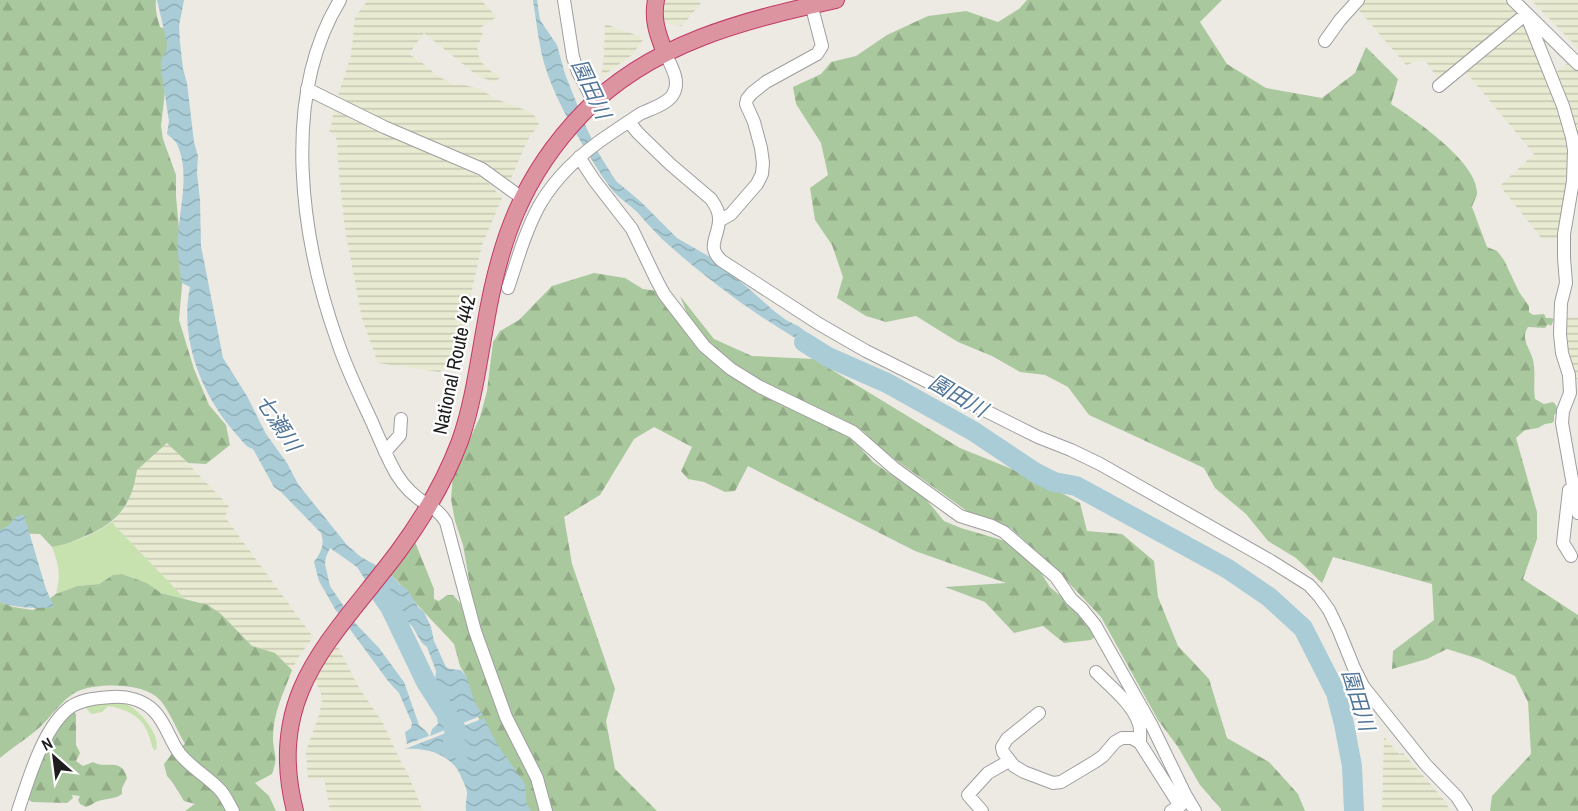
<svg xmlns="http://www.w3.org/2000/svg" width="1578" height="811" viewBox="0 0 1578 811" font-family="'Archivo Narrow','Noto Sans JP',sans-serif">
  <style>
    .farmland { fill: url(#farmland-rules) }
    .grass { fill: #c8e2af }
    .forest { fill: url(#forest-firs) }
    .water { fill: url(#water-waves) }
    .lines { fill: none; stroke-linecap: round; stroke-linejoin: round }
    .river { stroke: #a9ccd6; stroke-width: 20 }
    .minor-casing { stroke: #9e9e9e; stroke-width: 14 }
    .highway-casing { stroke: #c43867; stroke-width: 18 }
    .minor { stroke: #fff; stroke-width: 12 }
    .highway { stroke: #dc94a1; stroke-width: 16 }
    .labels { text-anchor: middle; stroke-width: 4.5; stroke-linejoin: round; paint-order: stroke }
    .street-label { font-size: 20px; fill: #1d1d1d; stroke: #fff }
    .water-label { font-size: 21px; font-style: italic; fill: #52769a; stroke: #fff }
  </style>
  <defs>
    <pattern id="farmland-rules" width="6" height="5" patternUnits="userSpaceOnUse" patternTransform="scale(1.5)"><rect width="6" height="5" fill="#e8ead1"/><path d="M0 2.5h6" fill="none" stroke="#c7c8b3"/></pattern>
    <pattern id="forest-firs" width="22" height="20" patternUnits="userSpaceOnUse" patternTransform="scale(1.5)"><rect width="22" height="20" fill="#aac89d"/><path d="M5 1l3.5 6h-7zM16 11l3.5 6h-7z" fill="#92ab87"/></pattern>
    <pattern id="water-waves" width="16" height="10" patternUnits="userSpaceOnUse" patternTransform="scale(1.5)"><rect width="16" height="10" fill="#a9ccd6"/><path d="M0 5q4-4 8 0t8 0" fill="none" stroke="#91afb7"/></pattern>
  </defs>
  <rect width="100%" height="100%" fill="#edeae4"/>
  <path class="farmland" d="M368,0H481L497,17L480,28L483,36L477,46L478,55L483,64L492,72L499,75L500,78L494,82L478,76L424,33L409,54L425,65L436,75L454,85L460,84L480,89L496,99L528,111L534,115L539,124L527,141L510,181L489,167L394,126V123L387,121V122L337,99L351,55L355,17Z
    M661,0H696L701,3L682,26L665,23L662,19Z
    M1347,0H1505L1518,14L1438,79L1424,59L1406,65L1352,2Z
    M1531,0H1578V48Z
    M1524,23L1562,115L1568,141L1570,169L1559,234L1557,238L1542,239L1500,186L1534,154L1465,71Z
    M605,24L636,35L643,40L632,55L601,77L604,56Z
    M1569,62L1578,70V151L1555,73Z
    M334,109L485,179L502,198L482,245L467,312L453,363L439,372L378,363L362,319L345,229L339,175L337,141L335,136L329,131L332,122Z
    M1578,317V379L1577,380L1567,350L1566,318Z
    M167,442L229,506L225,517L313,637L298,658L292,670L275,653L252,646L221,614L197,601L185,599L114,525L113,521L127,504L136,479L137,470Z
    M337,645L358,686L383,723L400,760L408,774L423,811H330L324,778L308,779L306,751L319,715L322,701L321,693L314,678L326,659Z
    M1384,737L1399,754L1403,753L1445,801L1450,811H1382Z"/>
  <path class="grass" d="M113,521L114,525L185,599L161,593L147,583L122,574L113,575L99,584L77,586L56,594C61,574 59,566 52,547C73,543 96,534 113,521Z
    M119,702C124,704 129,705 133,708C144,716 161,737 156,750H154C151,745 151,741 149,736C143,716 126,709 108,706L102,712L91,714L86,708H79L80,703Z"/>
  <path class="forest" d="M0,0H156C155,10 157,17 160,27L166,29L171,39L161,126L163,139L176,175V196L183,274L179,320L194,369L209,405L226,425L230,445L206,464L188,463L167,443L137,470C132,504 119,521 88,535C76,540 65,545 52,547L40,534L3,533L0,535Z
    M1027,0H1222L1200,22L1227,64L1266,88L1322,98L1355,73L1366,47L1398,79L1391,104C1414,119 1479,163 1477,194C1476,198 1473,203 1472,207L1487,247L1497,251L1504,260L1519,292L1529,306V312L1533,315L1544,314L1546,318H1551L1554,319L1551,326L1548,324L1545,328L1528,327C1520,339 1530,348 1533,360C1536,373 1533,386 1535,399L1544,404L1553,402L1556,405L1558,412L1554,415V421L1552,423L1545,424L1538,428L1525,430L1516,438L1537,512V539L1523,579L1578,615V811H1490L1492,796L1531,754L1528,702L1515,676L1479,659L1447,649L1427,659L1392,669L1393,651L1434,620L1432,584L1333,557L1322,583L1296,558L1268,541L1246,514L1215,488L1204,468L1089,415L1068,387L1045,375L1020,372L992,356L958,342L916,316L886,322L866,316L837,298L843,277L832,245L815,220L810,188L828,175L821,143L796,104L793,87L821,74L831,62L856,56L887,35L928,16L966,11L998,22L1019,9Z
    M594,273L625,278L643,289L657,291L691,323L680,296L714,339L752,356L814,359L960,448L1034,478L1080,503L1087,531L1122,534L1154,561L1158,597L1178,646L1209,679L1227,738L1269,762L1298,794L1305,811H1221V809L1200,785L1178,747L1158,720L1101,617L1066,580L1011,528L987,518L971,514L879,448L863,431L842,419L762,383L751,388L776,402L840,432L855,442L873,462L925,498L944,521L961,528L1005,541L1029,559L1041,573L1050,587L1070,604L1096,635L1091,640L1064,643L1043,626L1014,633L985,602L945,587L1006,583L915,551L748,466L735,491L725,492L704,482L688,479L681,471L692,447L654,427L634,439L600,495L564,517L572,564L615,689L606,721L615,769L657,811H525L474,709L466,676L460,666L454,644L411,598C406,589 398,583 391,574L415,542L434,589V599L439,601L447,595H453L462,605L472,597L463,545L455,521L451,499L453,475L480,417L487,391L493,342L500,331L519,320L552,286Z
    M122,574L147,583L161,593L208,605L221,614L252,646L275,653L292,670C284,692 273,713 273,737C273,754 279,755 272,774L255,783L269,796L276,811H185L195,804L184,801L173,783L167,776L164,764L174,751L185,744C178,732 169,710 160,700C144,683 102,683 81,690C64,696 53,715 40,727C28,738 13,747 0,758V602L13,607L33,610L56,594L77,586L99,584L113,575Z
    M72,711L76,714V745L80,753L76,761L83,766L93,762C106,770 121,756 127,778L122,788V794C114,800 104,798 96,802C92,804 89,806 86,807L80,804L78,800L80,796L72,795L73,798L67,803L32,802L26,798L55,726Z"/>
  <path class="water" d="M157,0H184L179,26L180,42L183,69L187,83L194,142L198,156L197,173L200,200L201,246L223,358L247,396L266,434L287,463L298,484L347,545L361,557L391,574L399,584L407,589L418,607L424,612L431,627L434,641L446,667L450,669L461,670L466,676L475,703L483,715L430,736L432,729L438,724L437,715L439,714L438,710L429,702V692L435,680L436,671L427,647L422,643L412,626L402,616L398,611L389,607L382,599L373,592L357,567L330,548L326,557L325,564L330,586L355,623L379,648L404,682L419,725L427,732L429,736L407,744L405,732L411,728L412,723L399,693L388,681L335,609L319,581L314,562C321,552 325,545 321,533L281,492L274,487L253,449C245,447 242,440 236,434C202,396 179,339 190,287L182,283C179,268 177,252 178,236C180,206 190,172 177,144C174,139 170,137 167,134L169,121L161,69L162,58L166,52L167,43Z
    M533,0H537L540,20L557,45L565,74L586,127L599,154L616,181L640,201L677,238L710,257L747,287L774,311L786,320L798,326L854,366L887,383C806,352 726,297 662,239C653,230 645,221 637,212C629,204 620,199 613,191C604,180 597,168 590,157C572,127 554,97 544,63C539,45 536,19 533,0Z
    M22,514L24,515L46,589L54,607C40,609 13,608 0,602V530L9,525L16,517Z
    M484,718L497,744L525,784L526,802L531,811H466C465,804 467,799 467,793C467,789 464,783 462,779C454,755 427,747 405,749Z"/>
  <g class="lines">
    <path class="river" d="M804,342L828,357L887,383L973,431L1036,473L1054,482L1076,486L1131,516L1228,569L1269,597L1303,628L1336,693L1344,724L1352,766L1354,811
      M377,588L390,607L426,682L455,727L453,743L461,750"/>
    <g class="minor-casing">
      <path id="minor" d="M340,0C280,98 301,240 338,343C347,370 360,396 372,422C378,436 384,450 391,464C397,477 407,490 419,499C430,506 439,510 446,522L475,631L506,717L537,778L546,811
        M564,0L573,57L578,72L594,102
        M1513,0L1578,64
        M1325,41L1340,20L1358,0
        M1439,86L1526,14L1563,106L1572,137L1574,150L1573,181L1564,234V258L1566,283L1561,303L1560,334L1562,353L1569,375L1570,393L1563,411L1562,423L1578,513
        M307,89L384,127L482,169L522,198
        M629,122L638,133L670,164L711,199C716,206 720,213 719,221C718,238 706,247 722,261L819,324L866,351L1038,437L1071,450L1100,464L1271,561L1309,585L1319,596L1329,610L1339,631L1354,668L1363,686L1426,765L1457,797L1466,811
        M579,157L594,180L632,229L656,279L664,294L704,346L718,358L731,369L760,387L853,432L894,468L960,516L992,526L1004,532L1056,577L1071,599L1082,609L1095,625L1152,726L1185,794L1186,799L1180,806L1171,811
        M719,221L731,214L757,184L762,174L763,163L761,148L754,122L746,104L747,99L752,93L766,82L817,54L822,46L810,0
        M508,288C517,261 525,232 539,206C556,176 584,151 613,132C622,126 631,120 640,114C650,109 665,105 672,96C682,82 671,66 665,53
        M385,452L400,435L401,419
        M1569,490L1563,543L1571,556
        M1096,672C1110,686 1133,704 1139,724C1141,730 1140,736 1140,743
        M1039,713L1007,739L1002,747L1003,752L1014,766L1024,772L1053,783L1061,782L1096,761L1103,756L1115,742L1122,738H1132L1140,743L1180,806
        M1185,794L1195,811
        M18,811C28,781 44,724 72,706C84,699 98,698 112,697C127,696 143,700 154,711C166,723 170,741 180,754C192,769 209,777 221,791C226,797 229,804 233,811
        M982,811L968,795L988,773L1009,761"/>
    </g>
    <g class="highway-casing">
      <path id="highway" d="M656,0C652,20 658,35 665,53
        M295,811C265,692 333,639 398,552C423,518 445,481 460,441C473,404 478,365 485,327C499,242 522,176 583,113C650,43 745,20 836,0"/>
    </g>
    <use href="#minor" class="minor"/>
    <use href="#highway" class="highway"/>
  </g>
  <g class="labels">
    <g class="street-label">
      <text transform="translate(454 365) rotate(-78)" y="7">National Route 442</text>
    </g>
    <g class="water-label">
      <text transform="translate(591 89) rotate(65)" y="7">園田川</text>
      <text transform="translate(958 396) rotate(30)" y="7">園田川</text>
      <text transform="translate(278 423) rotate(57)" y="7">七瀬川</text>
      <text transform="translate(1358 700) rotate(73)" y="7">園田川</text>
    </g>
  </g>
  <g transform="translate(54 757) rotate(332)" stroke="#ffffff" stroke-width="4.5" paint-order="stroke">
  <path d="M0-4.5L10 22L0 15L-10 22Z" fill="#1d1d1d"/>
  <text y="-9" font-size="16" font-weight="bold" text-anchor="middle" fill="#1d1d1d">N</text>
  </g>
</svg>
